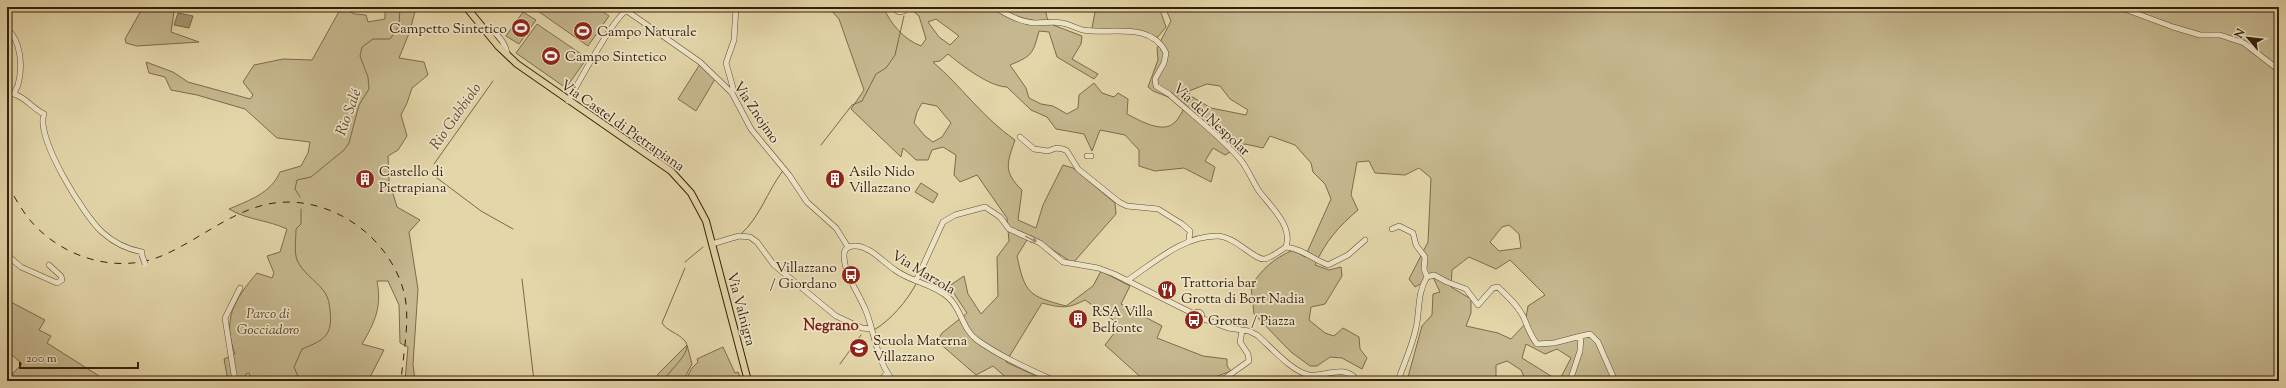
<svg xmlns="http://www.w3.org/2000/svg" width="2286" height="388" viewBox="0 0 2286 388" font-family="'Sorts Mill Goudy',serif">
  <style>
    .green { fill: #c5b78e; stroke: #7d6b4c; fill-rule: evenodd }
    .water { fill: #a89873; stroke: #7a6849 }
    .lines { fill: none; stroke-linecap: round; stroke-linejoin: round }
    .stream { stroke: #7a6849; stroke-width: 1 }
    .minor-casing { stroke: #604d31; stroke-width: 6 }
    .major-casing { stroke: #351f09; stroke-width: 8 }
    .minor { stroke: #ede4c7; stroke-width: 5 }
    .major { stroke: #e3d6a9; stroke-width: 6 }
    .rail { stroke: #351f09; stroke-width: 1; stroke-dasharray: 7 7; stroke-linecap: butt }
    .minor-bridge-casing { stroke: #604d31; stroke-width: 6; stroke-linecap: butt }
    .minor-bridge { stroke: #ede4c7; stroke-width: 5 }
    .oneway { stroke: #9a8b72 }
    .labels { text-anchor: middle; stroke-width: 3.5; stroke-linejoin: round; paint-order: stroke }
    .poi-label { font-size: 14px; fill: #351f09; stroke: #ede4c7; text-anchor: start }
    .street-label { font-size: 14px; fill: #351f09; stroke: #ede4c7 }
    .park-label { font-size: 14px; font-style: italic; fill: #59452a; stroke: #ede4c7 }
    .water-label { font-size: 15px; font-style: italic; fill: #5d492e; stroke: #ede4c7 }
    .neighbourhood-label { font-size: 15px; font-weight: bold; fill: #7a1f14; stroke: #ede4c7 }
  </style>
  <rect width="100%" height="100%" fill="#e3d6a9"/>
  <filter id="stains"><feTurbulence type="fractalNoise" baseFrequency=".005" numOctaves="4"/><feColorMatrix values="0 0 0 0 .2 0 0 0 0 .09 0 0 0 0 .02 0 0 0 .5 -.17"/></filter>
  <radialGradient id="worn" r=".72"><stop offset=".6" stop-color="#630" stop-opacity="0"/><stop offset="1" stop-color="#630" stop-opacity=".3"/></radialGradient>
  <path class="green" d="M143,7H161L162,9L174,12L171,32L199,42L137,46L126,43L125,39Z
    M385,7H416L410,31L399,58L424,62L428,75L412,88L407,103L401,115L407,136L398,150L388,156L389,180L397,207L420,220L409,232L418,289L413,364L415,381H405L408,347L400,343L399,305L388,281H377C382,307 375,322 362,344L384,350L368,381H251L249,373L246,374V381H228L224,359L235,354C222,319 234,300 257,273L272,278L274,273L267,256L280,252L287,229C268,220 247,220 229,209C250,200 271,193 280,172L301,166L308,153L310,142L277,138L245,109L197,95L171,90L165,77L149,73L146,62L173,72L188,82L250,99L253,95L243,82L254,65L283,59L312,60L341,8L355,14L366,15L368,22L385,19Z
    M536,7H596L609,16L588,46L535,9Z
    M828,7H883C891,24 903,39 921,46L926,39L919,16L908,7H1045L1047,18L1053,25L1082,36L1081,44L1072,59L1098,74L1094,79L1057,57L1049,32L1039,31C1033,54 1032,56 1010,65L1026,88L1029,98L1041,104L1053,106L1067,114L1078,108L1079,95L1094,83L1102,93L1114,97L1118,93L1128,99L1127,114C1139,120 1162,134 1174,123C1179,119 1183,110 1186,104L1153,91L1148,87L1158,60L1157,48L1171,21L1165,7H2279V381H1526L1521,370L1507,361L1496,365V381H1417L1408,377L1422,326L1432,315L1433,294L1440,292L1433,277L1415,287L1409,279L1428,242L1431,178L1419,168L1405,175L1375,173L1369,161L1357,162L1351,195L1358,210C1339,226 1325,242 1315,265L1329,270L1341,267L1342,276L1325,304L1311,307L1309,320L1325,333L1334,336L1343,328L1359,337L1360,349L1367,358L1362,369L1342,358L1330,357L1317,366H1310L1291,352L1254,314L1251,286C1262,269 1273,259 1293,250L1305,257L1331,199L1325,184L1313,172L1311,163L1295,145L1270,136L1263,148L1245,144L1225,155L1213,148L1205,161L1215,167L1211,182L1184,168L1155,171L1139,166V150L1125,135L1100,130L1092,151L1084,134L1056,129L1047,117L1031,110L1007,87C990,87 961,65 948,54L940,61L933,62C961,86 984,119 1015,140C1007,163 1003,172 1022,190L1018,220L1036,228L1043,205L1063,165L1073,168L1115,203L1116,214L1073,263L1030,235L1017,256C1025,293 1028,296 1066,306L1093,286L1101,271L1130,286L1121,304L1162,326L1157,338L1203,356L1227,359V366L1231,371L1204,381H1145L1105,345L1115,332L1116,322L1085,300C1067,309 1062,308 1042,303L1006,362L1047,381H1010L993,366L976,375L937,341L942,333L967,313L949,286L964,276L968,294L981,314L998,296L997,257L1009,241L1007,218L977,175L960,182L954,175L956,155L943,147L932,150L928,160H916L903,148L901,157L851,109L864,90L839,19ZM936,19L959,36L950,45L939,37L928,22ZM1207,84L1220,86L1230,99L1248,110L1246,115L1211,108L1189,95V91ZM922,103L937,106L951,123L942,137L933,142L925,136L914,123L917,112ZM1509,225L1519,234L1521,248L1499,251L1490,242L1502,227ZM1469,257L1496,269L1510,260L1545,295L1528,306L1525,324L1511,339L1498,333L1466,326L1471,313V299L1451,287L1452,270ZM1526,344L1545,354L1557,349L1571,358L1559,381L1522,358Z
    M1098,7H1159L1166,27L1157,38L1152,35L1094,29L1092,28L1095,12Z
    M523,12L536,20L519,44L506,36Z
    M537,24L587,58L566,88L516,53Z
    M700,64L715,79L696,111L678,99Z
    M921,183L938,194L933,203L915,192Z
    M7,300L45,320L39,330L51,336L47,343L107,381H9L14,372L22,364L11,354L7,347Z
    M687,345L692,364L683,381H655L658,374Z
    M723,347L735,373L738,372L742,381H685L692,368L698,362L697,359Z"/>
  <path class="water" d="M178,13L193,16L189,28L174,25Z"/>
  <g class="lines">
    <path class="stream" d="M821,145L852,105L862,101L876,74L886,68L895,55L904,16
      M434,164L493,81
      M433,175L481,211L513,229
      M300,197L295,189L297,180L311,177L344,150L349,143L359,105L369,89L368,77L360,56L362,47L373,39H390L399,26L400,7
      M741,234C760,217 767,192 782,172
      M685,262L703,247
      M522,279L534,381
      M874,330C891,320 907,301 916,284
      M840,364L861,335
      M300,381L294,367L302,349C324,340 333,336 330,310C329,302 328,296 323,290C315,280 302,272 297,260C294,252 296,238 296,229L301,224V209
      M664,381C667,371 696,351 684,340C678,333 667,331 662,323L685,268"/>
    <g class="minor-casing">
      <path id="minor" d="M891,7L899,12L904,11
        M995,7C1007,15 1020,22 1035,23C1044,23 1053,21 1062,23C1069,24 1075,28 1083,30C1110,35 1151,21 1166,53L1164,63L1155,79L1156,86L1169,94C1192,115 1219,135 1239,158C1248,168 1252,181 1259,191C1271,207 1293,226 1286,247C1280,251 1272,257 1265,259C1255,261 1235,236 1217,236C1183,236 1155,262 1128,280
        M2119,7L2173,27L2200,35H2220L2244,43L2279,70
        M627,11L700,62L732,93L751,129L789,175L807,202L836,228L848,247
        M484,28L490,29C498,35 506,44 507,54
        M7,29C21,40 23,67 18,85C17,88 15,89 15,93
        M7,93C24,94 30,107 44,114C35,137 84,216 102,232C114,243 126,249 142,252V255
        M732,93L733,88L726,63L734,40L736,7
        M568,101C576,87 616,13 627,11L628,7
        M1020,137L1034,149L1048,151L1056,148L1063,149L1067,151L1078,169L1119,202L1127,206L1158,209L1182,224L1190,231L1189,240
        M1087,156H1091
        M1392,229L1399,226L1413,233L1416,245L1425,257L1424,269L1427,277C1417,293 1420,310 1416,328C1412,347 1404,363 1398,381
        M712,244L739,236L750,237L757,242L774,265L836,316L862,328L871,329
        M1286,247C1303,249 1312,259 1328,265L1348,255L1365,240
        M7,255L21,267L57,283L62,280L61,276L49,265
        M1427,277L1434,275L1447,282L1466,289L1478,305L1493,288L1498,287C1507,296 1518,305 1524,318C1528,328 1530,335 1537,344L1554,343L1581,336
        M916,281L943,222L955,215L985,207L1000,217L1009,229L1040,243L1063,262L1098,268L1114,274L1194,314
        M1194 316a4 4 0 1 1 8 0a4 4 0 1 1-8 0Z
        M1201,318L1228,328L1249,331L1257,335C1271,347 1291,371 1309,375C1324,377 1344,364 1356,379
        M1356,379L1364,381
        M16,381H27
        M235,381L225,318L240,288
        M880,381L887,373
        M894,381C878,366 874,331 866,311C859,293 844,275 844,255C844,249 848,246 854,246C869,245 883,262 895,270C911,282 934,284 949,298C962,310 962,329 977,340C1001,357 1029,369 1055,381
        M1221,381L1249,361L1248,354L1240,342L1242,331
        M1570,381L1580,351L1581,336L1590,334L1598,342L1615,381"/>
    </g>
    <g class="major-casing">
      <path id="major" d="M466,7L498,46L517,64L671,171L691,193L706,221L748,381"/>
    </g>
    <use href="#minor" class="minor"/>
    <use href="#major" class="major"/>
    <path class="rail" d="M7,184C14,196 21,209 29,219C61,258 119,276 166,254C197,240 226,216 260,206C322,188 392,234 405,297C410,321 403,356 401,381"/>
    <g class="minor-bridge-casing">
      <path id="minor-bridge" d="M142,255L145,264"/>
    </g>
    <use href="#minor-bridge" class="minor-bridge"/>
  </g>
  <defs><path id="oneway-shaft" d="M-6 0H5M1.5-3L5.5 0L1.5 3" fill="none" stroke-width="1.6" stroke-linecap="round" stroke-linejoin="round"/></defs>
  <use class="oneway" href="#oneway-shaft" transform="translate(1031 239) rotate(26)"/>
  <defs>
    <g id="stadium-disc" transform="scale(1)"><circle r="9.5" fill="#8f2418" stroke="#ede4c7"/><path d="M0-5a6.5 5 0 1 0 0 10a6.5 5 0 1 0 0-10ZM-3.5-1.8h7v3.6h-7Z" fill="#fff"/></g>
    <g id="building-disc" transform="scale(1)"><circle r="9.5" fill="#8f2418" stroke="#ede4c7"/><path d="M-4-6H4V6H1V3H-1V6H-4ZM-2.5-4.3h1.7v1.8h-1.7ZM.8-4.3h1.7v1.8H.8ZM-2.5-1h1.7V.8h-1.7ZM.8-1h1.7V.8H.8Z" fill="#fff"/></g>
    <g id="bus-disc" transform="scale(1)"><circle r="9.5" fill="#8f2418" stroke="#ede4c7"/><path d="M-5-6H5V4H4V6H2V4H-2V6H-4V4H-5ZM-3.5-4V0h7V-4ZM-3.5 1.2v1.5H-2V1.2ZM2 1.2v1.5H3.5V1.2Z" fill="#fff"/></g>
    <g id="restaurant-disc" transform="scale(1)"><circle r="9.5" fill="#8f2418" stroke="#ede4c7"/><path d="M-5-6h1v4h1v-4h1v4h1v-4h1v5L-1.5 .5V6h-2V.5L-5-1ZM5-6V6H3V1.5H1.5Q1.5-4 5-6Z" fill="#fff"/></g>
    <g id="school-disc" transform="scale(1)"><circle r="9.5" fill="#8f2418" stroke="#ede4c7"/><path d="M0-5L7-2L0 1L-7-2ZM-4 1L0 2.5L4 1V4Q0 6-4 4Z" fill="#fff"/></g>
  </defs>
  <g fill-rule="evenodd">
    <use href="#stadium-disc" x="521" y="28"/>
    <use href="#stadium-disc" x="583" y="31"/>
    <use href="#stadium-disc" x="551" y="56"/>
    <use href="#building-disc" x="365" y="179"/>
    <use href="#building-disc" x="835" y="179"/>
    <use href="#bus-disc" x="851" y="275"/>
    <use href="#restaurant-disc" x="1167" y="290"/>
    <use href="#building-disc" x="1078" y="319"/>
    <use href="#bus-disc" x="1194" y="320"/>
    <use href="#school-disc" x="859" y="348"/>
  </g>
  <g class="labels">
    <g class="poi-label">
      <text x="507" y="33" text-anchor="end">Campetto Sintetico</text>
      <text x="597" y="36">Campo Naturale</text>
      <text x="565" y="61">Campo Sintetico</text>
      <text x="379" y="176">Castello di<tspan x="379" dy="16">Pietrapiana</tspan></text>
      <text x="849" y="176">Asilo Nido<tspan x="849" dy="16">Villazzano</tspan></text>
      <text x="837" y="272" text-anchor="end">Villazzano<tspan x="837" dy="16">/ Giordano</tspan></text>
      <text x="1181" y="287">Trattoria bar<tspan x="1181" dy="16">Grotta di Bort Nadia</tspan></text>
      <text x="1092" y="316">RSA Villa<tspan x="1092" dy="16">Belfonte</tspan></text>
      <text x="1208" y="325">Grotta / Piazza</text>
      <text x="873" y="345">Scuola Materna<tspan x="873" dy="16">Villazzano</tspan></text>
    </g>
    <g class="street-label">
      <text transform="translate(757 112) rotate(56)" y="5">Via Znojmo</text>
      <text transform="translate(1212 119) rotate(43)" y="5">Via del Nespolar</text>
      <text transform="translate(623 125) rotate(35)" y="5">Via Castel di Pietrapiana</text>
      <text transform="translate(924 272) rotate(31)" y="5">Via Marzola</text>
      <text transform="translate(742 309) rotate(75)" y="5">Via Valnigra</text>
    </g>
    <g class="park-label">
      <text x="268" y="318">Parco di<tspan x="268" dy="16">Gocciadoro</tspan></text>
    </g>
    <g class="water-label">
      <text transform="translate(348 112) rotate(-70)" y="5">Rio Salé</text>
      <text transform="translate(455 116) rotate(-55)" y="5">Rio Gabbiolo</text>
    </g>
    <g class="neighbourhood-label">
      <text x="831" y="330">Negrano</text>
    </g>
  </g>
  <rect width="2286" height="388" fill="none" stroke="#e3d6a9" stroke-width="24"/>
  <rect x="8" y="8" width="2270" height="372" fill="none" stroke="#351f09" stroke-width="2"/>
  <rect x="12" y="12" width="2262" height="364" fill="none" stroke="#351f09"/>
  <g transform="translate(2248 38) rotate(298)" stroke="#ede4c7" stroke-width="3" paint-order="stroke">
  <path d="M0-3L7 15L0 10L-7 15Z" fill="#351f09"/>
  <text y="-6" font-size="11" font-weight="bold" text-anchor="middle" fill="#351f09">N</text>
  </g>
  <path d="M20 362v6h118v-6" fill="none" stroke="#351f09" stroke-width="2"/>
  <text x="26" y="362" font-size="12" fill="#351f09" stroke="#ede4c7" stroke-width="3" paint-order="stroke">200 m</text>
  <rect width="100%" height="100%" filter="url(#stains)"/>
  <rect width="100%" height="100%" fill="url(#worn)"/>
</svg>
